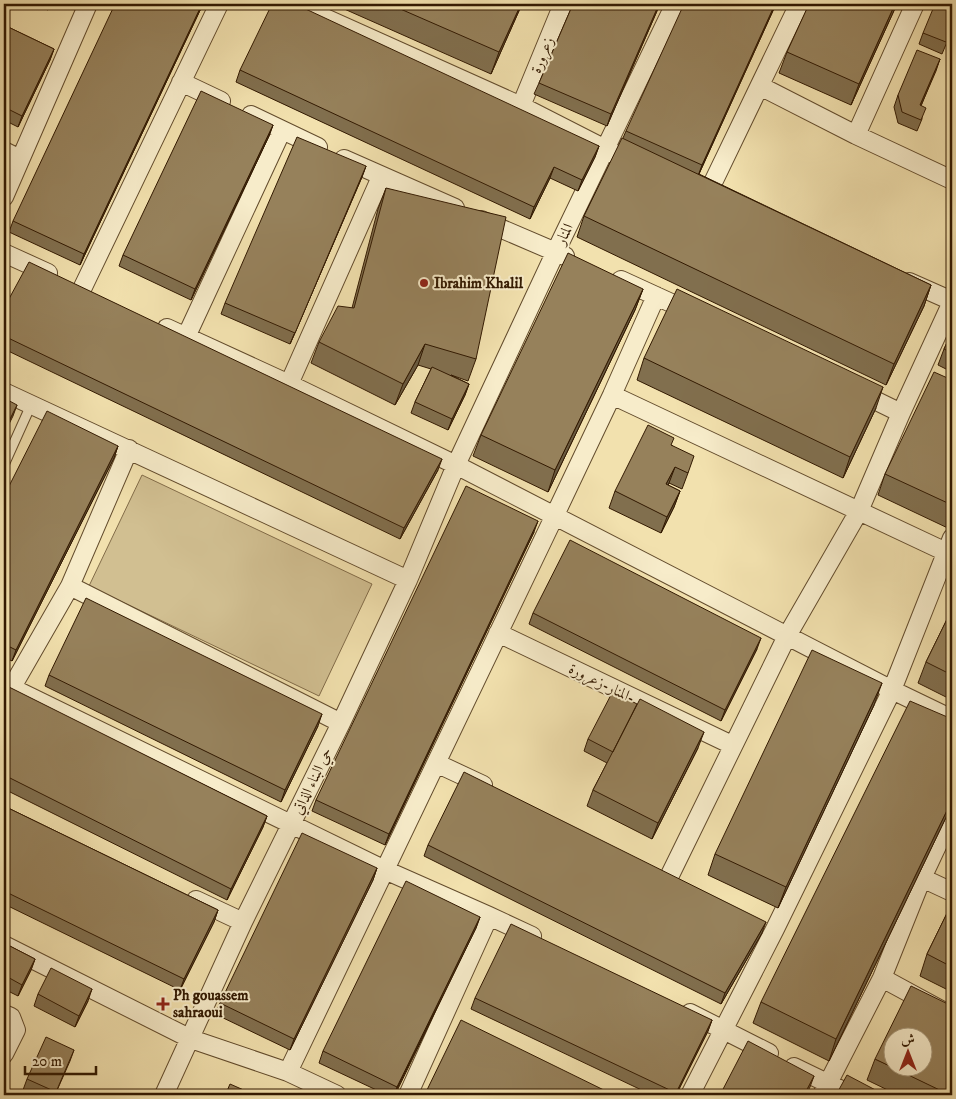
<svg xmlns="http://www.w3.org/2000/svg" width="956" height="1099" viewBox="0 0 956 1099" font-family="'IM FELL DW Pica',Amiri,serif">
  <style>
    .green { fill: #d1bf91; stroke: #826c49 }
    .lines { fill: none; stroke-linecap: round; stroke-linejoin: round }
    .lane-casing { stroke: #624b2c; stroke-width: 11 }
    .street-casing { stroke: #624b2c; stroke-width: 20 }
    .lane { stroke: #f7ecca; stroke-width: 9 }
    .street { stroke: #f7ecca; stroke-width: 18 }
    .wall { fill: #816f4e; stroke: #321901 }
    .shaded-wall { fill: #695a40; stroke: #321901 }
    .building { fill: #96815b; stroke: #321901; fill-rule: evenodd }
    .poi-dot { fill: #8f2418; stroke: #f7ecca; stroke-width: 2 }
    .labels { text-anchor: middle; stroke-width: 4; stroke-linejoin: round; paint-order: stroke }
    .street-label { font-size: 15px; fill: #321901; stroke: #f7ecca }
    .poi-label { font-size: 15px; font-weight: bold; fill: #321901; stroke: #f7ecca; text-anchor: start }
  </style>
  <rect width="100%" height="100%" fill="#f2e1ae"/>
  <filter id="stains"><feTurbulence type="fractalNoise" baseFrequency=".004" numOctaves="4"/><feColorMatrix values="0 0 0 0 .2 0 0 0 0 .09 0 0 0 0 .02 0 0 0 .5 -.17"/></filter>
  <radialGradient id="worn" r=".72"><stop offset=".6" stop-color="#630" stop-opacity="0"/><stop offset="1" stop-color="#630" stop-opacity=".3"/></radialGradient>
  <path class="green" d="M142,475L372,584L319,696L89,586Z"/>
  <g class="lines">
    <g class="lane-casing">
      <path id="lane" d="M4,465L31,405"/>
    </g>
    <g class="street-casing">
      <path id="street" d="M294,4L521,106L615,154
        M181,82L221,101
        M760,86L856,135L952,180
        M521,106L563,4
        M251,115L318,147
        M856,135L915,4
        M4,151L20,159
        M344,159L455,208
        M4,197L88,4
        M706,197L799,4
        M481,220L565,256
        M4,253L48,273
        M621,280L693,313
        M909,282L952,301
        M82,289L219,4
        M167,328L289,384L456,465L892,690L952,719
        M186,337L282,130
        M289,384L381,177
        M856,391L901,413
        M4,392L408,580
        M612,395L946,552
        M70,586L341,723
        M498,633L732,745
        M4,684L385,870L489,916L532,936
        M12,687L70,586L129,449
        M436,763L483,785
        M670,875L787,636L859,511L901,413L952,302
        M922,878L952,892
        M196,900L243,922
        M4,945L191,1039L288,1072L337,1095
        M882,978L952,1016
        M690,1013L769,1053
        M4,1014L11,1017L16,1030L4,1054
        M794,1067L852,1095
        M288,1072L554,517L612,395L656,296
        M164,1095L243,922L341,723L408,580L456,465L556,251L675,4
        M408,1095L489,916
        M690,1095L775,929L892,690L952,538
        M822,1095L882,978L922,878L952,814"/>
    </g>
    <use href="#lane" class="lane"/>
    <use href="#street" class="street"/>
  </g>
  <path class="wall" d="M34,4H51L48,10Z
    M203,4L80,265L9,232L13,221Z
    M333,4H522L491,74Z
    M573,4H660L607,126L534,94L539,83Z
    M776,4L699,174L931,285L924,306L886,385L577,237L584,216L623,138L626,131Z
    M897,4L851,105L779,73L787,52Z
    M4,25L54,49L50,60L18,127L4,120Z
    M952,30L942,54L919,44L923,33Z
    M940,59L921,106L922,119L917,131L898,123L894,107L898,95Z
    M240,70L599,146L595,157L578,191L550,178L530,219L236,82Z
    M952,109V121L948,119Z
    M273,125L269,136L191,300L119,266L123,255Z
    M366,166L362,177L290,344L221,314L225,303Z
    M386,188L476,359L468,381L451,375L469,384L465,395L448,430L411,413L415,402L431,369L418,365L395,405L311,363L319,342L352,308L378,209Z
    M643,289L635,310L548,492L473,456L481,435Z
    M4,308L438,470L400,539L4,349Z
    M952,332V372L938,365L944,349Z
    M644,358L876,408L843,478L637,380Z
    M952,380V530L878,495L885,474Z
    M672,445L688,473L682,489L669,483L668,485L680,491L674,507L661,533L609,508L615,491Z
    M118,446L114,458L12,661L4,657V496Z
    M534,532L385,845L312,811L316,800Z
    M952,609V700L918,683L926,662Z
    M533,613L757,649L721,721L529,624Z
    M49,675L318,726L281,802L45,686Z
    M4,686L267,816L263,827L227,900L4,789Z
    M874,705L778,908L708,875L715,854Z
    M588,739L698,748L652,839L587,806L593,790L607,763L584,751Z
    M952,805L829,1061L753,1023L761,1002Z
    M4,806L218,910L214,922L180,990L4,904Z
    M428,845L762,933L721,1004L424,856Z
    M377,868L373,880L290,1050L215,1014L220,1003Z
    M952,903V992L920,976L927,954Z
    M480,917L476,928L395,1095H387L319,1063L323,1051Z
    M4,943L35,959L31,970L18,996L4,989Z
    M38,994L88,1001L75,1027L34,1006Z
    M475,998L712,1020L708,1031L676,1095H652L471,1009Z
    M74,1050L70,1061L55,1095H34L23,1090L27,1079Z
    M875,1059L952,1095H898L867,1080Z
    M426,1092L614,1095H425Z"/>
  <path class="shaded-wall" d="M202,4H203L80,265L84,254Z
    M521,4H522L491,74L499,52Z
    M659,4H660L607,126L611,114Z
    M775,4H776L698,176L702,165Z
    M895,4H897L851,105L859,84Z
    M54,49L50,60L18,127L22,116Z
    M940,59L936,71L916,117L920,105Z
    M273,125L269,136L191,300L195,289Z
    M599,146L595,157L578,191L582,180Z
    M366,166L362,177L290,344L295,333Z
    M554,167L550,178L530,219L534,207Z
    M931,285L924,306L886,385L894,364Z
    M643,289L635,310L548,492L555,470Z
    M425,344L418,365L395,405L403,384Z
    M469,384L465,395L448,430L452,419Z
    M883,387L876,408L843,478L850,457Z
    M17,405L13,416L4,434V431Z
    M118,446L114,458L12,661L16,650Z
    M442,459L438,470L400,539L404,528Z
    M675,467L669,483L660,500L666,484Z
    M680,491L674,507L661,533L667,517Z
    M538,521L534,532L385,845L389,834Z
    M761,638L757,649L721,721L725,710Z
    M882,683L874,705L778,908L786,887Z
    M322,714L318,726L281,802L285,790Z
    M704,732L698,748L652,839L658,823Z
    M952,800V805L829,1061L836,1039Z
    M267,816L263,827L227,900L231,889Z
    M377,868L373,880L290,1050L294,1039Z
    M218,910L214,922L180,990L184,979Z
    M480,917L476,928L394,1095L397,1087Z
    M766,922L762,933L721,1004L725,993Z
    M35,959L31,970L18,996L22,985Z
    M92,989L88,1001L75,1027L79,1016Z
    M712,1020L708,1031L676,1095H675Z
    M814,1076L810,1087L806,1095H804Z"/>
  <path class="building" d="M115,4H202L84,254L13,221Z
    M272,4H295L599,146L582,180L554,167L534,207L240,70Z
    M389,4H521L499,52Z
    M573,4H659L611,114L539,83Z
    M684,4H775L702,165L626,131Z
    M809,4H895L859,84L787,52Z
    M935,4H952V28L946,42L923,33Z
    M4,25L54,49L22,116L4,107Z
    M917,50L940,59L920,105L926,108L921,120L902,112L898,95Z
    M201,91L273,125L195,289L123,255Z
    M297,137L366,166L295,333L225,303Z
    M622,138L931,285L894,364L584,216Z
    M386,188L506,217L476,359L425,344L403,384L319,342L338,306L354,308Z
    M568,253L643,289L555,470L481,435Z
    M29,262L442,459L404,528L4,336V308Z
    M677,289L883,387L850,457L644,358Z
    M952,332V353L944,349Z
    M432,367L469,384L452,419L415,402Z
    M934,372L952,380V505L885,474Z
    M4,398L17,405L4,431Z
    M47,411L118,446L16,650L4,644V496Z
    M648,425L674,438L671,445L694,456L688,473L675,467L666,484L680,491L667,517L615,491Z
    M466,486L538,521L389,834L316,800Z
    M570,540L761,638L725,710L533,613Z
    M86,598L322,714L285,790L49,675Z
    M952,609V675L926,662Z
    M812,650L882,683L786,887L715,854Z
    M5,685L267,816L231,889L4,775V686Z
    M613,691L637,704L613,752L588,739Z
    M640,699L704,732L658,823L593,790Z
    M910,701L952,719V800L836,1039L761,1002Z
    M464,772L766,922L725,993L428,845Z
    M4,806L218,910L184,979L4,891Z
    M302,833L377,868L294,1039L220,1003Z
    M406,881L480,917L397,1087L323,1051Z
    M952,903V967L927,954Z
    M511,924L712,1020L676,1093L475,998Z
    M4,943L35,959L22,985L4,975Z
    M51,968L92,989L79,1016L38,994Z
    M911,986L952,1006V1095H950L875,1059ZM894,1036H924V1066H894Z
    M461,1020L614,1095H432L426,1092Z
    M46,1037L74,1050L56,1092L27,1079Z
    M748,1041L814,1076L804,1095H720Z
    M847,1075L885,1095H836Z
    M230,1084L255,1095H208L213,1091H227Z
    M187,1093L192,1095H186Z"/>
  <g class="poi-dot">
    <circle cx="424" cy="283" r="5"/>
    <path d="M160.5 996.5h5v5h5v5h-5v5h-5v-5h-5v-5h5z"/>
  </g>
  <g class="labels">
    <g class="street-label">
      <text transform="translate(542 55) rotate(-68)" y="5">زعرورة</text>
      <text transform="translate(564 234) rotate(-64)" y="5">المنار</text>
      <text transform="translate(602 683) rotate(26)" y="5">المنار-زعرورة-</text>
      <text transform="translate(312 781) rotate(-64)" y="5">حي البناء الذاتي</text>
    </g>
    <g class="poi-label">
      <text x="434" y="288">Ibrahim Khalil</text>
      <text x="173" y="1000">Ph gouassem<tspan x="173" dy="17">sahraoui</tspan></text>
    </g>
  </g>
  <rect width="956" height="1099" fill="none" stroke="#f2e1ae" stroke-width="20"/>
  <rect x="5" y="5" width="946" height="1089" fill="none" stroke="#321901" stroke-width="2.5"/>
  <rect x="10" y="10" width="936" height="1079" fill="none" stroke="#321901"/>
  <g transform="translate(908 1052)"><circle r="24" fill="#f7ecca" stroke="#a8987a"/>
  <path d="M0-4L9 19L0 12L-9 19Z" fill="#8f2418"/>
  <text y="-8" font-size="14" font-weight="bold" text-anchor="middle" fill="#321901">ش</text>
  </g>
  <path d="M25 1066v8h71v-8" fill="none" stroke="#321901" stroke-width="2.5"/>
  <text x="32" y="1066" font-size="15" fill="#321901" stroke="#f7ecca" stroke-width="4" paint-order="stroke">20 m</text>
  <rect width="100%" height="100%" filter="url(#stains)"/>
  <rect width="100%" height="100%" fill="url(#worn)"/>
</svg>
